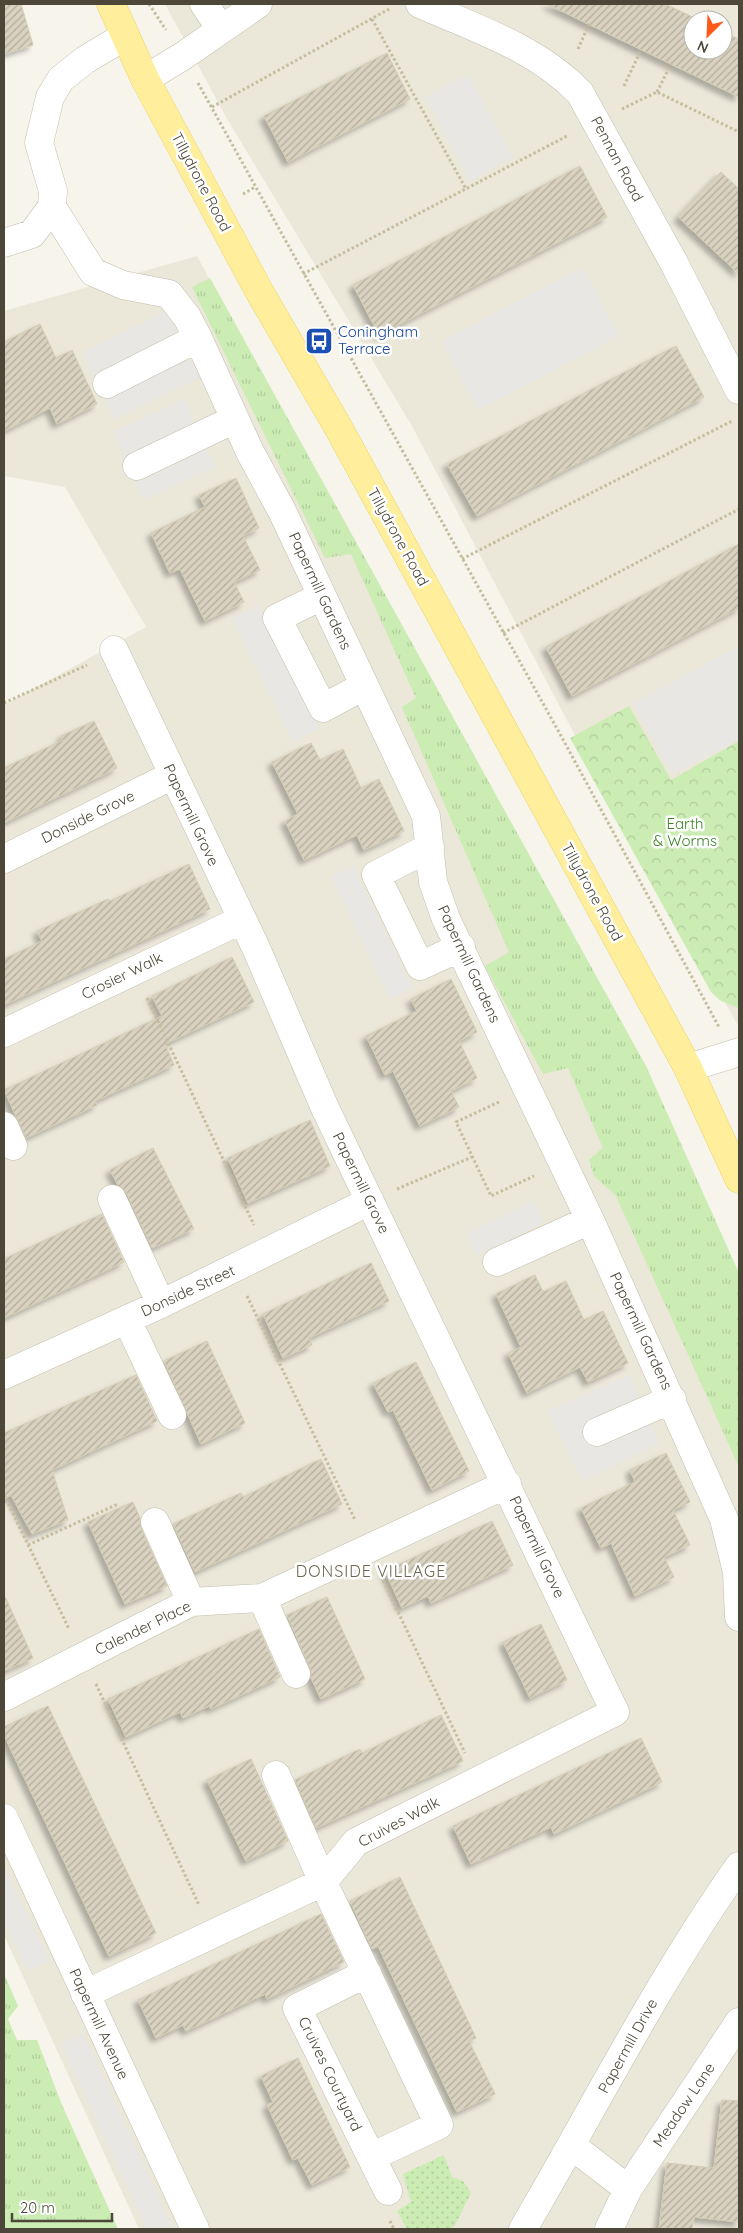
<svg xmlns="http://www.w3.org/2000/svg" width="743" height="2233" viewBox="0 0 743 2233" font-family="Quicksand,sans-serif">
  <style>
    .residential { fill: #ebe7d9; fill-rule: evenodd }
    .grass { fill: url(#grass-tufts) }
    .forest { fill: url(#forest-crowns) }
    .park { fill: url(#park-dots) }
    .parking { fill: #e8e7e3 }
    .building { fill: url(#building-hatch); stroke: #d4ccb3; filter: url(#shadow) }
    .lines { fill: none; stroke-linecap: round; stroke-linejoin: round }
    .minor-casing { stroke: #c3bead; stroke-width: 29 }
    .major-casing { stroke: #ebd464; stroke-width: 29 }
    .path { stroke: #c6bd9d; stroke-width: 3; stroke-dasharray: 2.5 2.5; stroke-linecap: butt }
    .minor { stroke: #fff; stroke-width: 28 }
    .major { stroke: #ffef9c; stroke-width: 28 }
    .labels { text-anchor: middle; stroke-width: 5; stroke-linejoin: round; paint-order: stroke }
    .street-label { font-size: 15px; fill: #4c4738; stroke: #fff }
    .transit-label { font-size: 15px; fill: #164399; stroke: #fff; text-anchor: start }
    .park-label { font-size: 15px; fill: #3d8326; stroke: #fff }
    .neighbourhood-label { font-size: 16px; letter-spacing: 1px; fill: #6f664f; stroke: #fff }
  </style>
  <defs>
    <pattern id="grass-tufts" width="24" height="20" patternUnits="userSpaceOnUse" patternTransform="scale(1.25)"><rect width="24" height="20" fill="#cbecb3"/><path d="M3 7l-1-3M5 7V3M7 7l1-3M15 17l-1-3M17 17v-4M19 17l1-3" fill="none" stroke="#b0cc9b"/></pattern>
    <pattern id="forest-crowns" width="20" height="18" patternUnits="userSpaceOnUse" patternTransform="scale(1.25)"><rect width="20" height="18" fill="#cbecb3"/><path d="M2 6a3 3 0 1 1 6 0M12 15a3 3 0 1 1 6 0" fill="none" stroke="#b0cc9b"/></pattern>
    <pattern id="park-dots" width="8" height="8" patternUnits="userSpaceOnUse" patternTransform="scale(1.25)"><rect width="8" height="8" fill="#cbecb3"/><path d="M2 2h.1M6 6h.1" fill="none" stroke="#b0cc9b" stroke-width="1.8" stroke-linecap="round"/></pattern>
    <pattern id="building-hatch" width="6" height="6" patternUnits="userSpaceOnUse" patternTransform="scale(1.25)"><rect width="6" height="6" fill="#d9d2c0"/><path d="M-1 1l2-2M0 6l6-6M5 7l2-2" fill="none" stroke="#b2ac9d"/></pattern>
    <filter id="shadow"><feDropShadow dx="-4.5" dy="4.5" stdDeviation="2.5" flood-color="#0004"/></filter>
  </defs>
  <rect width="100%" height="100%" fill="#f6f4eb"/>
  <path class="residential" d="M165,4H739V1027L626,832L412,426L226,117ZM693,20H723V50H693Z
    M197,256L384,602L739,1286V2229H139L4,1935V705L146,627L65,487L4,476V311Z"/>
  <path class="grass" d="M210,278L646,1066L739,1273V1467L616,1196L594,1176L589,1160L603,1148L568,1068L543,1074L485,966L509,952L402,707L416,698L351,554L325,558L192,287Z
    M4,1974L18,2006L8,2019L17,2040H37L62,2105L118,2229H4Z"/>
  <path class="forest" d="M629,706L671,780L739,741V1008L721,1001L711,992L570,738Z"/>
  <path class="park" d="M444,2155L452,2177L463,2181L471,2193L455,2225L450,2229H407L397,2211L411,2202L403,2174Z"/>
  <path class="parking" d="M468,74L513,158L470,181L425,97Z
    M583,267L619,336L478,410L442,341Z
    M166,311L199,378L114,419L82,352Z
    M184,399L215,467L144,499L113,432Z
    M258,606L319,728L293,741L232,618Z
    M739,646V739L672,775L633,703Z
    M353,866L412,988L390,999L331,876Z
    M533,1202L543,1223L476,1255L466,1233Z
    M629,1375L659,1443L582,1481L547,1411Z
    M4,1867L49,1961L28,1971L4,1920Z
    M83,2033L173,2229H147L61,2044Z"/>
  <path class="building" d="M4,4H21L33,45L4,54Z
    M547,4H665L699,20H693V50H723V32L739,39V97Z
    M387,53L410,99L288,162L264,116Z
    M580,166L607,217L379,335L353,285Z
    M721,172L739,189V274L678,217Z
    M40,324L56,358L72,350L97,404L57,424L50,408L4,431V342Z
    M676,346L704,397L477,516L447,464Z
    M236,478L259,528L243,536L260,570L234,582L244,602L205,621L180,569L170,573L151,533L205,507L199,495Z
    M739,544V608L572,696L546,647Z
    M94,721L117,768L4,823V768L63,740L61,736Z
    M311,743L320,760L343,749L361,788L379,779L404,831L364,850L357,835L304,860L285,821L298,814L272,762Z
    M189,864L210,909L4,1005V959L42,941L37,931L108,899L110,901Z
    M232,957L254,1002L165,1044L174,1065L95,1101L97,1105L26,1138L4,1090L162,1016L152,996Z
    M451,979L477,1032L459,1041L477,1078L451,1091L459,1107L420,1126L393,1071L385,1075L366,1036L417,1011L411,999Z
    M310,1120L330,1166L248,1203L228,1158Z
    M153,1148L194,1229L152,1248L126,1192L118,1185L110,1170Z
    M102,1214L124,1262L4,1318V1259Z
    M371,1263L389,1301L309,1338L312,1345L283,1358L263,1314Z
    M535,1275L543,1292L566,1281L584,1320L603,1311L628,1363L588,1382L580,1367L527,1393L508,1353L521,1347L496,1294Z
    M207,1341L245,1423L201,1444L164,1361Z
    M416,1362L469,1471L432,1490L393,1410L388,1412L373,1383Z
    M136,1375L157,1421L52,1470L68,1520L32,1534L11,1495L4,1499V1433Z
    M666,1453L690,1502L673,1510L690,1545L664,1557L674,1577L635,1596L611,1543L601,1548L581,1508L635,1482L630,1470Z
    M321,1459L342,1504L195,1572L173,1524L241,1493L243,1497Z
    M133,1502L140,1518L141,1528L167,1586L125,1604L88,1522Z
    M492,1521L513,1565L431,1603L428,1596L402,1608L385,1571Z
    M4,1594L33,1658L4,1671Z
    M327,1597L365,1679L321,1699L311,1678L310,1668L287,1615Z
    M541,1624L567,1680L530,1698L503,1642Z
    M259,1629L280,1677L211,1709L209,1706L183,1718L180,1712L126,1737L108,1699Z
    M48,1706L156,1933L109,1956L4,1735V1727Z
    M441,1715L463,1761L316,1828L295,1780L360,1749L362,1753Z
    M641,1738L662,1782L554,1834L551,1827L471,1864L453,1826Z
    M251,1759L288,1841L246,1861L207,1780Z
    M400,1877L476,2038L469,2041L495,2094L457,2112L378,1946L372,1949L350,1901Z
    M321,1914L344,1962L267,1999L265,1994L186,2031L183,2025L156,2038L138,2000Z
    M298,2058L350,2167L312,2185L298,2158L293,2160L267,2105L273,2102L261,2076Z
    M722,2100L739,2101V2222L694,2217L692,2229H659L667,2163L714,2168Z"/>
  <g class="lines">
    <g class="minor-casing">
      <path id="minor" d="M204,4L221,29
        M420,4C475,28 537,48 580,93L674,263L739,390
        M145,79L183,56L258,4
        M52,207L93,272L123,285L169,294L187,317L198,338L250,452L282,511L426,816L433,882L446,919L590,1220L724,1519L737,1572L739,1617
        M4,243L32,234L52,207L53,191L39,143L50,97L61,79L85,60L125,36
        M107,384L198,338
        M137,466L235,419
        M322,596L277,618L323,708L364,686
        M430,847L376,875L420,966L461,947
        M4,859L173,775
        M4,1033L241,920
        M688,1068L739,1052
        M4,1126L13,1146
        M112,1199L161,1304
        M497,1262L590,1220
        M127,1320L172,1415
        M4,1375L161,1304L370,1201
        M597,1432L672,1399
        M155,1522L191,1602
        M262,1598L296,1674
        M4,1697L191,1602L262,1598L507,1484
        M276,1775L323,1882L439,2125L371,2157
        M4,1818L195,2229
        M367,1973L297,2008L388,2191
        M85,1994L323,1882L356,1842L615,1712L325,1108L256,948L114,650
        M572,2146L628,2189
        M523,2229C594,2108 658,1981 739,1866
        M609,2229L628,2189L739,2022"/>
    </g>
    <g class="major-casing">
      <path id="major" d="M111,4L145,79L259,291L338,427L688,1068L739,1179"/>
    </g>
    <path class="path" d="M149,4L166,30
      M738,4L739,5
      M372,19L466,189
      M578,49L589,24
      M198,83L560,734L719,1027
      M624,86L641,50
      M657,92L671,64
      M212,107L391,8
      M622,109L657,92L739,132
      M243,194L255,187
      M303,274L567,136
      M462,559L732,421
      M503,633L739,509
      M4,703L87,665
      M147,998L254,1225
      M499,1102L456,1122L491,1196L534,1176
      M397,1189L472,1157
      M247,1296L355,1520
      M4,1495L69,1629
      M28,1545L118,1504
      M381,1576L465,1753
      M96,1684L199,1905
      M390,2221L394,2229"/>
    <use href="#minor" class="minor"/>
    <use href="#major" class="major"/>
  </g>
  <defs>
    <g id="bus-square" transform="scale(1.4375)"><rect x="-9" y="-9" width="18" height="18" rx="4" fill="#1a4fb4" stroke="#fff"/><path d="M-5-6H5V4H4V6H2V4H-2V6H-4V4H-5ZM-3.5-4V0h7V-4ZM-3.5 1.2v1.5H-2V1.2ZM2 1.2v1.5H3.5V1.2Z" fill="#fff"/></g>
  </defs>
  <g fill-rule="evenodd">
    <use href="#bus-square" x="319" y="341"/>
  </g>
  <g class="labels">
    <g class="street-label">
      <text transform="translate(617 159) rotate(62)" y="5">Pennan Road</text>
      <text transform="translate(201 182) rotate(62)" y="5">Tillydrone Road</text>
      <text transform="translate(398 537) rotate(61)" y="5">Tillydrone Road</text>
      <text transform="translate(320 591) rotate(65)" y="5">Papermill Gardens</text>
      <text transform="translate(191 815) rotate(65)" y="5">Papermill Grove</text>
      <text transform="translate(88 817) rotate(-26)" y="5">Donside Grove</text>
      <text transform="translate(592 892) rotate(61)" y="5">Tillydrone Road</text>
      <text transform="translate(469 964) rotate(65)" y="5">Papermill Gardens</text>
      <text transform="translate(122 976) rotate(-26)" y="5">Crosier Walk</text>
      <text transform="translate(361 1183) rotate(64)" y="5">Papermill Grove</text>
      <text transform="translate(188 1291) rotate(-25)" y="5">Donside Street</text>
      <text transform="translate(641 1331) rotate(65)" y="5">Papermill Gardens</text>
      <text transform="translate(537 1547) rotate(65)" y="5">Papermill Grove</text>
      <text transform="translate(143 1628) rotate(-26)" y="5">Calender Place</text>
      <text transform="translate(399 1822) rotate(-28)" y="5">Cruives Walk</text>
      <text transform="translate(99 2024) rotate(65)" y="5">Papermill Avenue</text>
      <text transform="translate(628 2046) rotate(-61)" y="5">Papermill Drive</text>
      <text transform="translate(330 2074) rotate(64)" y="5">Cruives Courtyard</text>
      <text transform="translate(684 2105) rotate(-56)" y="5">Meadow Lane</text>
    </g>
    <g class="transit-label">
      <text x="338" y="337">Coningham<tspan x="338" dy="17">Terrace</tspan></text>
    </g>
    <g class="park-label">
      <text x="685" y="829">Earth<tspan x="685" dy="17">&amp; Worms</tspan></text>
    </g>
    <g class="neighbourhood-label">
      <text x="371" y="1577">DONSIDE VILLAGE</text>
    </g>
  </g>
  <rect width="743" height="2233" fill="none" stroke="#4c4738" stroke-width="10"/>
  <g transform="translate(708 35) rotate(204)"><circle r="24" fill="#ffffff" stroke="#b7b5af"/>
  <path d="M0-4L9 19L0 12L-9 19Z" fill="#ff5a1a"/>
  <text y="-8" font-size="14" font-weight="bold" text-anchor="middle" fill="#4c4738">N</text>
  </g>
  <path d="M12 2213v8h100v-8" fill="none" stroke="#4c4738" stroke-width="2.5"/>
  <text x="20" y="2213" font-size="15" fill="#4c4738" stroke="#ffffff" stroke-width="4" paint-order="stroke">20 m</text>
</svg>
